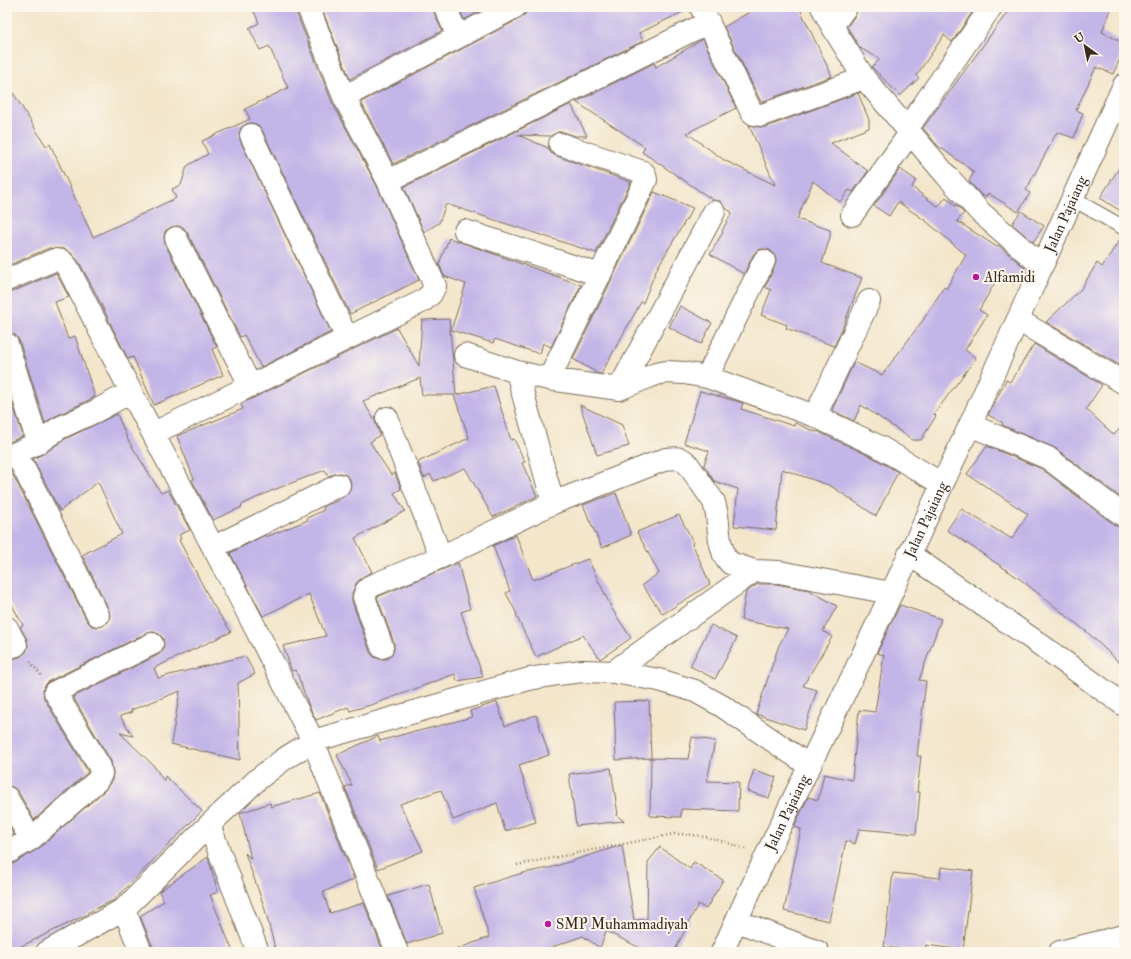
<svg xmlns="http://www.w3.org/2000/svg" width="1131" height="959" viewBox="0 0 1131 959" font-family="'IM FELL Double Pica',serif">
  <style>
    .building { fill: #c2b5e7 }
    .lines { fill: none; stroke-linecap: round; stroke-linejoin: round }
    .service-casing { stroke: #7b6c5b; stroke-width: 16 }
    .minor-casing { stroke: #7b6c5b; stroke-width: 24 }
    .secondary-casing { stroke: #7b6c5b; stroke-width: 24 }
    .path { stroke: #7b6c5b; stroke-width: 2.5; stroke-dasharray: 1 3; stroke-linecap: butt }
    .service { stroke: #fff; stroke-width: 14 }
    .minor { stroke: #fff; stroke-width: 22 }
    .secondary { stroke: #fff; stroke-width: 22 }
    .poi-dot { fill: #b5179e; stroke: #fbf7ec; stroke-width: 1.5 }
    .labels { text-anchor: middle; stroke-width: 4; stroke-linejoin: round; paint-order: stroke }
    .street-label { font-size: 15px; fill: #3b2a1e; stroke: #fbf7ec }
    .poi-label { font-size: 15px; fill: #3b2a1e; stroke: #fbf7ec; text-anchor: start }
  </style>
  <rect width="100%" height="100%" fill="#fbf7ec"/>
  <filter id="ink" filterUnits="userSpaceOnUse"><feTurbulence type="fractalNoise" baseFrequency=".025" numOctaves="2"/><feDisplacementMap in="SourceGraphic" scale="8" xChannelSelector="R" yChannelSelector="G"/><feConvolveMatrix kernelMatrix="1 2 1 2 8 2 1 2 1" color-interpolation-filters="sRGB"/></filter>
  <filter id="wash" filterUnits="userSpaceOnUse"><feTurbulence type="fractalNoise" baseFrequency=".012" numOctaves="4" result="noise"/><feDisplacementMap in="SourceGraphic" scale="16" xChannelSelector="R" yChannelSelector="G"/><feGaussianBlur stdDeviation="0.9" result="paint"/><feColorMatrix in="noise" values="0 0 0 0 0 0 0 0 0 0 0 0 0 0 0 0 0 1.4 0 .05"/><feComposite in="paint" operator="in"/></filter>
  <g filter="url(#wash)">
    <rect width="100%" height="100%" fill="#f3e6cb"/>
    <g id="blocks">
      <path class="building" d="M252,7H296V12L332,102L377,186L419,280L350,314L262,130L258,125L252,123L246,124L241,128L239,134L240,140L331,332L261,367L244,335L240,337L187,232L183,227L177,226L171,227L165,231L164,238L165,244L217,347L212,349L223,375L154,405L133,357L128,359L93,288L79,262L71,253L64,249L49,248L7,266V83L46,146L50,144L93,237L176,198L172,189L181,185L187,166L208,154L202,141L250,119L245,109L288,88L269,46L260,50L249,28L259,23Z
        M321,7H433L434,12L442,31L350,79Z
        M459,7H488L464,20Z
        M527,7H689V9L639,33L643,41L393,164L361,102L521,18L526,13Z
        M758,7H799L832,76L761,102L724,27Z
        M858,7H976L952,42L944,35L916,76L919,78L900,96L872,67L880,59L860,48L847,27L856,14Z
        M1011,7H1111L1102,32L1124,43V50L1113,74L1096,67L1076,110L1083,113L1074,138L1057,132L1026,190L1030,193L1018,212L988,193L986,197L981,195L969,181L974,172L937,145L923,128Z
        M703,39L736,108L687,133L724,160L775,185L749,125L760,127H766L858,93L869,120V128L831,143L868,171L853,192L849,190L840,202L813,181L797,219L830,230V237L822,263L862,278L842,329L834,346L786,328L787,325L761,315L771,290L765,287L775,266L776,260L774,254L770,250L764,249L757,250L753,255L744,274L710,254L723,232L722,231L732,212L725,208L720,201L713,200L642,152L645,147L576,102L654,63L656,67Z
        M571,104L587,136H575L564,132H558L551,136L518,135L548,148L551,153L556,156L631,182L596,253L446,204L439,223L424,232L404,187Z
        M1124,160V213L1100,198Z
        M900,169L916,180L912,187L938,207L946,197L956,206V205L964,213L957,221L997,247L998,245L1025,268L1014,284L1000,274L979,310L987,315L965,350L976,358L934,414L936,416L921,440H913L861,405L854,421L832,410L854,362L882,375L923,320L944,287L946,289L966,255L926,221L898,202L889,216L874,206Z
        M654,192L693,208L656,270L643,303L641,302L601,374H599L573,359Z
        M1021,211L1044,226L1033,242L1012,224Z
        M1122,236H1124V368L1046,322L1081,289L1097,263L1102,267Z
        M449,238L581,285L551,347L543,343L540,354L495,339L493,343L451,330L466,284L444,276L439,264Z
        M56,273L69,297L55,302L68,339L75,336L95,397L54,417L45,423L19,340L15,335L7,332V292H12Z
        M680,306L712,323L701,344L669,327Z
        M449,319L456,395L494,386L511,440L514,439L525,462L522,463L537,496L493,517L465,468L434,481L430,474L424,478L418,462L469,438L454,395H422L420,378L363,401L375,421L380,435L370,442L391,475L395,473L401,489L394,493L405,511L355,538L372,572L362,577L357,582L352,593V601L370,652L374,657L379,659H387L392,655L394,649V643L377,597L458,563L470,609L461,612L483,677L457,681L455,674L374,704L350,711L348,707L316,720L309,706L296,670L292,671L283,646L326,636L309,594L263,616L230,553L265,535L266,537L308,520L307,518L324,510L323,507L339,500L349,492L351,485L350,479L346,475L340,473L328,476L325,470L271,491L241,505L242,507L213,520L192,480L194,479L177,436L243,409L241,404L397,328L419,366L422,320Z
        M1034,344L1102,385L1086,409L1114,435L1124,424V500L1055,448L1002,425L1003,423L988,415L1006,380L1010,382Z
        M7,386L23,436L7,443Z
        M700,391L743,403L741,409L794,426L795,423L816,432L817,431L874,458L898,472L876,516L831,486L782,469L776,530L734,526L738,489L714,481L704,465L709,451L684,443Z
        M580,405L622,425L629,446L597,455Z
        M117,414L128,440L161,493L168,490L190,530L179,535L181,539L179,540L212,603L231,632L154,668L158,678L245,656L255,674L238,683L240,760L171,744L180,691L131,710L132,712L120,716L133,736L120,733L154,766L164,781L165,776L202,811L114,900L87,913L88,914L9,952H7V865L13,864L39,848L105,790L112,780L113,772L111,761L73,697L158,655L163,651L164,644L163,638L159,634L153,632L147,633L49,681L45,685L43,691L44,698L88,772L34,820L18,791L13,787L7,786V660L20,657L26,652L28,646L27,639L20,627L23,625L7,596V469H10L87,621L92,626L97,627L103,626L109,621L110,616L109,610L82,555L122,534L98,482L60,511L33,459L45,453L65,439Z
        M987,446L1042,469L1116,526L1124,528V667L1087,632L1020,579L947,530L961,509L1012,539L1028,514L967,474Z
        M616,493L631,535L602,548L583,505Z
        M679,515L694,543H692L710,584L663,614L642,585L659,573L637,532Z
        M516,535L533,580L588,559L612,609L631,638L600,659L583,635L536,657L516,615L517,614L506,593L510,591L493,546Z
        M758,584H776L809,590L837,606L823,631L832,637L803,686L817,690L804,730L756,714L779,645L788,629L741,620L746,592Z
        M900,605L941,619L919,680L926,681L917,756H921L917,792H920L916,834L859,829L855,844L846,841L829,921L784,911L801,829L794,827L808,797L818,800L824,774L852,780L859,710L875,712L884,655L877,653Z
        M711,625L737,638L715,679L690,666Z
        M649,701L651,758L616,760L614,702Z
        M497,702L505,726L536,715L549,755L519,765L536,822L505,831L497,803L453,820L441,790L400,804L423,851L378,869L345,787L352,785L337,755L378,736L380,741L415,731V732L472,717L470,711Z
        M692,737L715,741L707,781L739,782L738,811L681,809V817L650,816L651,758L688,759Z
        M611,768L618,815H616L624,821L576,826L569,774Z
        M754,770L776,777L769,798L747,791Z
        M320,793L354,879L323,892L330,913L364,903L383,951L276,952L264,906L245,853L251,859L240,813L270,803L271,807Z
        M7,823L14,835L7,839Z
        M622,845L634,920L647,919L648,862L660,847L690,869L694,862L723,880L706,909L698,904L674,952H648L606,931L600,948L583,936L538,952H455V950L489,937L474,888L519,874L553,867Z
        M208,857L218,892L210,895L233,952H153V947L140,916L164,901L159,892L161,890Z
        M941,867L973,871L963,950L926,945L925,952L884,947L893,873L940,878Z
        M429,884L442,933L407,944L388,896Z"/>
    </g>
  </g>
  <g filter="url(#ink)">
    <use href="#blocks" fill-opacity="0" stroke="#7b6c5b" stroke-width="1"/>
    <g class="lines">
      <g class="service-casing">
        <path id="service" d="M1073,199L1124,228"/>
      </g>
      <g class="minor-casing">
        <path id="minor" d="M445,7L458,36
          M701,7L751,111L754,114L762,115L864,78
          M822,7L832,26L864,78L946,175L980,212L1041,265
          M832,26L846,7
          M344,97L515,7
          M907,129L991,7
          M251,135L347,338
          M388,181L709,22
          M852,215L910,133
          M465,231L600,275
          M176,238L250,385
          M7,280L54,260L62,261L68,268L131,392L240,598L313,741L397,952
          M1018,320L1124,383
          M7,344L38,443
          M465,355L517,372L549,379L619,389L656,374L666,372L684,373L707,377L815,416L880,447L942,484
          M517,372L553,503
          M707,377L764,261
          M549,379L646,180L645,174L643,172L560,144
          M619,389L714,212
          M815,416L869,301
          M387,418L441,557
          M970,425L1048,458L1124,516
          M154,433L423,301L431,294L435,286L388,181L344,97L308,7
          M16,453L98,615
          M7,457L38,443L59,428L94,412L131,392
          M214,547L339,485
          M909,554L1038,643L1124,705
          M7,628L16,645L7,648
          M382,647L364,597L366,591L371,586L441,557L553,503L666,459C675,458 680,457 687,463L714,502L717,515L720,541L724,555L730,563L754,571L779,572L891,593
          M613,672L754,571
          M7,798L31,839L7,853
          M209,825L258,952
          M31,839L97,781L101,774L100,767L55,692L152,644
          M124,909L141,952
          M737,921L818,952
          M47,952L124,909L209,825L258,779L284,759L313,741L529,679L558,674L583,671L613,672L659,680L695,691L722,706L810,766
          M1060,952L1124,936"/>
      </g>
      <g class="secondary-casing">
        <g id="secondary">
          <path id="s1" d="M722,952L766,856L856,669L970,425L1124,85"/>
        </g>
      </g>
      <path class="path" d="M30,662L41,675
        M517,865L674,834C702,834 720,840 745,849"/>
      <use href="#service" class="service"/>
      <use href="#minor" class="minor"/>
      <use href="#secondary" class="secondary"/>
    </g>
  </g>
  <g class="poi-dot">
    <circle cx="976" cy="277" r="4"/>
    <circle cx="548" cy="924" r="4"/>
  </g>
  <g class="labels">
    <g class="street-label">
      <text dy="5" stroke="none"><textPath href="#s1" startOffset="814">Jalan Pajaiang</textPath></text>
      <text dy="5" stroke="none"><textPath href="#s1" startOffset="478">Jalan Pajaiang</textPath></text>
      <text dy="5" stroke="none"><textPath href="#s1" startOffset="154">Jalan Pajaiang</textPath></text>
    </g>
    <g class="poi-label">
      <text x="984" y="282">Alfamidi</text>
      <text x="556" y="929">SMP Muhammadiyah</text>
    </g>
  </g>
  <rect width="1131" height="959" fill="none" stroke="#fbf7ec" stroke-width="24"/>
  <g transform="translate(1085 46) rotate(327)" stroke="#fbf7ec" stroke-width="3" paint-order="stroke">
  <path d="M0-3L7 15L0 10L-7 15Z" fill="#3b2a1e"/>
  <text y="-6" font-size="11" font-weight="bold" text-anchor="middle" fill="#3b2a1e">U</text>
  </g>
</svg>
